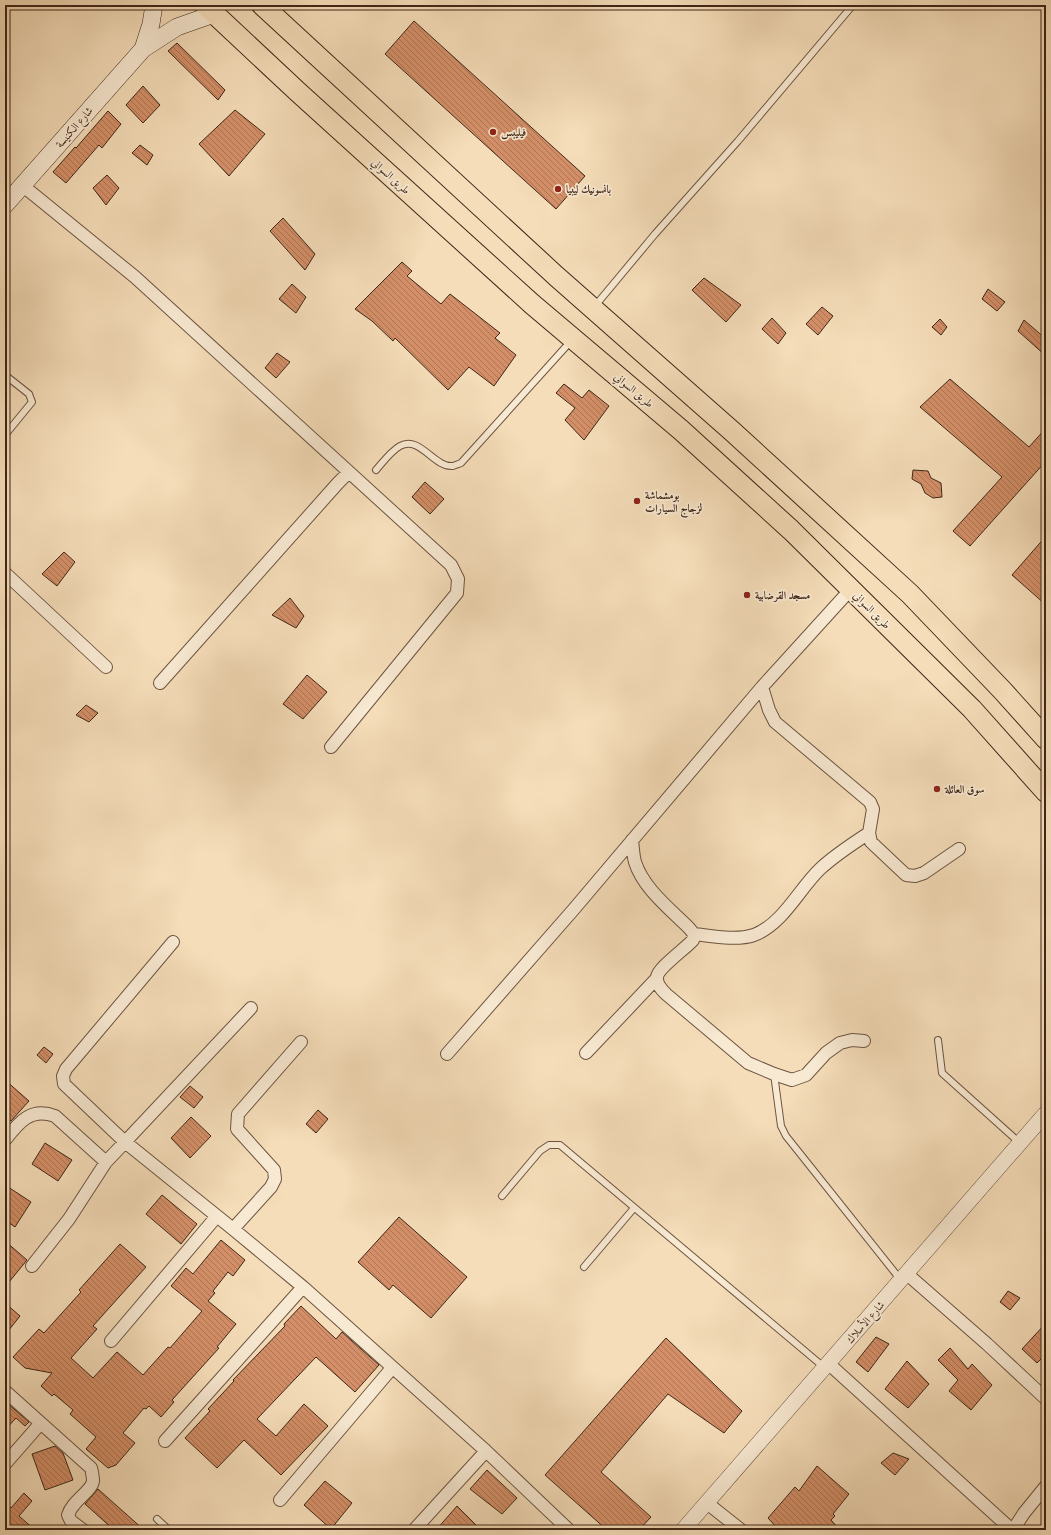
<svg xmlns="http://www.w3.org/2000/svg" width="1051" height="1535" viewBox="0 0 1051 1535" font-family="'IM FELL English',Amiri,serif">
  <style>
    .building { fill: url(#building-back-hatch); stroke: #3e2617 }
    .lines { fill: none; stroke-linecap: round; stroke-linejoin: round }
    .service-casing { stroke: #6c5440; stroke-width: 8 }
    .minor-casing { stroke: #6c5440; stroke-width: 14 }
    .tertiary-casing { stroke: #6c5440; stroke-width: 16 }
    .secondary-casing { stroke: #3e2617; stroke-width: 18 }
    .trunk-casing { stroke: #3e2617; stroke-width: 22 }
    .service { stroke: #f8e9d2; stroke-width: 6 }
    .minor { stroke: #f8e9d2; stroke-width: 12 }
    .tertiary { stroke: #f8e9d2; stroke-width: 15 }
    .secondary { stroke: #f8e9d2; stroke-width: 17 }
    .trunk { stroke: #f5ddb9; stroke-width: 20 }
    .poi-dot { fill: #8f2418; stroke: #f8e9d2; stroke-width: 1.5 }
    .labels { text-anchor: middle; stroke-width: 3.5; stroke-linejoin: round; paint-order: stroke }
    .street-label { font-size: 11px; fill: #3e2617; stroke: #f8e9d2 }
    .poi-label { font-size: 11px; font-weight: bold; fill: #3e2617; stroke: #f8e9d2; text-anchor: start }
  </style>
  <defs>
    <pattern id="building-back-hatch" width="6" height="6" patternUnits="userSpaceOnUse"><rect width="6" height="6" fill="#d48f68"/><path d="M-1 5l2 2M0 0l6 6M5-1l2 2" fill="none" stroke="#ad7555"/></pattern>
  </defs>
  <rect width="100%" height="100%" fill="#f5ddb9"/>
  <filter id="stains"><feTurbulence type="fractalNoise" baseFrequency=".005" numOctaves="4"/><feColorMatrix values="0 0 0 0 .2 0 0 0 0 .09 0 0 0 0 .02 0 0 0 .5 -.17"/></filter>
  <radialGradient id="worn" r=".72"><stop offset=".6" stop-color="#630" stop-opacity="0"/><stop offset="1" stop-color="#630" stop-opacity=".3"/></radialGradient>
  <path class="building" d="M414,21L585,176L556,209L385,54Z
    M177,43L225,90L218,100L168,51Z
    M143,86L160,105L143,123L126,105Z
    M235,110L265,134L229,176L199,144Z
    M108,111L121,124L102,148L99,145L66,183L53,172L75,147L76,148Z
    M140,145L153,155L147,165L132,153Z
    M107,175L119,188L106,205L93,188Z
    M283,218L315,254L305,270L270,231Z
    M402,262L412,271L407,276L441,304L450,294L500,333L495,338L516,355L494,386L469,367L448,390L395,338L393,341L372,321L355,309Z
    M704,278L741,305L726,322L692,290Z
    M292,284L306,297L296,313L279,299Z
    M988,289L1005,302L997,311L982,299Z
    M822,307L833,316L818,335L806,324Z
    M772,318L786,333L778,344L762,329Z
    M940,319L947,327L941,335L932,327Z
    M1024,320L1046,339V356L1018,331Z
    M277,353L290,362L276,378L265,368Z
    M950,379L1029,447L1046,428V461L970,546L953,531L1002,477L920,407Z
    M564,384L582,398L589,390L609,406L584,440L565,420L575,408L556,393Z
    M913,470L928,471L931,478L941,483L942,497L933,498L925,493L921,484L912,479Z
    M425,482L444,499L430,514L412,497Z
    M1046,536V605L1012,575Z
    M64,552L75,562L57,586L42,574Z
    M290,598L304,616L296,628L272,615Z
    M307,675L327,692L303,719L283,704Z
    M86,705L98,713L89,722L76,715Z
    M44,1047L53,1054L46,1063L37,1055Z
    M5,1080L29,1101L11,1121L5,1115Z
    M190,1086L203,1097L194,1108L180,1097Z
    M318,1110L328,1119L316,1133L306,1124Z
    M191,1117L211,1136L190,1158L171,1138Z
    M45,1143L72,1160L58,1181L32,1164Z
    M5,1185L31,1202L15,1227L5,1220Z
    M162,1195L197,1224L181,1244L146,1214Z
    M399,1217L467,1277L431,1318L393,1285L389,1290L358,1262Z
    M221,1240L245,1260L233,1276L228,1272L213,1291L215,1293L208,1301L236,1324L217,1347L219,1348L172,1400L174,1402L161,1417L149,1406L146,1409L144,1408L123,1433L135,1443L116,1465L108,1468L86,1449L96,1437L70,1414L73,1410L54,1394L52,1396L41,1386L52,1373L25,1368L13,1357L39,1329L44,1333L81,1292L79,1290L120,1244L146,1267L93,1326L97,1329L71,1358L93,1378L117,1352L143,1375L168,1347L170,1348L202,1311L171,1286L186,1268L193,1274Z
    M5,1241L27,1260L5,1287Z
    M1008,1291L1020,1298L1010,1310L1000,1302Z
    M5,1303L20,1316L5,1335Z
    M301,1306L336,1339L342,1332L379,1365L355,1392L316,1357L257,1419L276,1436L304,1404L328,1426L281,1475L244,1440L217,1468L185,1438L210,1411L208,1409L234,1381L233,1380L285,1326L284,1324Z
    M1046,1323V1354L1037,1363L1022,1349Z
    M876,1337L889,1344L868,1372L856,1362Z
    M666,1338L742,1411L724,1433L668,1394L601,1472L651,1517L639,1530H607L545,1475Z
    M950,1348L968,1369L972,1364L992,1385L971,1410L949,1391L958,1380L938,1360Z
    M907,1361L929,1384L908,1408L885,1389Z
    M7,1403L29,1422L25,1426L16,1418L5,1430V1404Z
    M55,1446L63,1453L73,1480L45,1490L32,1454Z
    M893,1453L909,1459L895,1475L881,1463Z
    M817,1466L849,1494L833,1514L835,1516L831,1520L840,1530H779L768,1518L795,1487L799,1491Z
    M487,1470L517,1498L502,1514L470,1489Z
    M325,1481L352,1503L331,1529L304,1505Z
    M98,1489L144,1530H114L85,1504Z
    M24,1493L32,1501L19,1516L35,1530H13L5,1523V1503L11,1508Z
    M457,1506L481,1530H436Z"/>
  <g class="lines">
    <g class="service-casing">
      <path id="service" d="M595,306L655,234L738,141L853,5
        M5,375L29,394L32,402L5,435
        M376,470C383,462 391,451 400,446C420,435 434,468 453,466C455,465 459,464 461,463L571,341
        M938,1040L942,1073L1020,1143
        M774,1074L781,1126L786,1136L900,1279
        M502,1196L540,1151L549,1145H560L825,1368
        M584,1267L634,1208
        M157,1519L169,1530"/>
    </g>
    <g class="minor-casing">
      <path id="minor" d="M22,185L135,277L451,565L458,579L457,593L331,747
        M5,573L106,667
        M160,683L338,483L349,472
        M762,687L769,710L775,722L870,802L873,809L869,833L871,842L906,875L915,876L924,873L959,849
        M632,840C633,847 633,855 635,862C643,888 670,909 689,928L694,934L693,940C685,949 658,968 657,977C656,984 662,990 666,994L748,1063L774,1074L792,1080L806,1075L826,1053L840,1043L852,1040L864,1041
        M694,934C712,936 736,941 754,935C783,924 799,889 820,869C835,855 852,844 869,833
        M173,942L66,1069L63,1076L64,1084L125,1142L251,1008
        M586,1053L657,978
        M447,1054L574,909L762,687L851,589
        M5,1140C19,1122 31,1107 55,1116L106,1162
        M233,1229L271,1187L275,1179L274,1170L237,1129L238,1114L301,1042
        M32,1266L69,1219L106,1162L125,1142L233,1229L303,1287L486,1451L569,1530
        M907,1274L987,1344L1046,1399
        M111,1341L217,1216
        M829,1364L1012,1530
        M5,1391L91,1468C92,1472 93,1477 93,1481C92,1491 72,1501 68,1515L71,1521L83,1530
        M165,1441L303,1287
        M5,1464L40,1424
        M280,1500L392,1368
        M707,1503L741,1530
        M414,1530L486,1451
        M1013,1530L1024,1513L1046,1486"/>
    </g>
    <g class="tertiary-casing">
      <path id="tertiary" d="M683,1530L1046,1113"/>
    </g>
    <g class="secondary-casing">
      <path id="secondary" d="M143,49L151,24L154,5
        M5,205L143,49L177,27L214,14"/>
    </g>
    <g class="trunk-casing">
      <path id="trunk" d="M205,5L298,92L532,304L681,430L791,530L972,709L1046,792
        M262,5L556,276L733,432L910,594L1002,690L1046,739"/>
    </g>
    <use href="#service" class="service"/>
    <use href="#minor" class="minor"/>
    <use href="#tertiary" class="tertiary"/>
    <use href="#secondary" class="secondary"/>
    <use href="#trunk" class="trunk"/>
  </g>
  <g class="poi-dot">
    <circle cx="493" cy="132" r="4"/>
    <circle cx="558" cy="189" r="4"/>
    <circle cx="637" cy="501" r="4"/>
    <circle cx="747" cy="595" r="4"/>
    <circle cx="937" cy="789" r="4"/>
  </g>
  <g class="labels">
    <g class="street-label">
      <text transform="translate(74 127) rotate(-49)" y="4">شارع الكنيسة</text>
      <text transform="translate(391 176) rotate(42)" y="4">طريق السواني</text>
      <text transform="translate(634 390) rotate(40)" y="4">طريق السواني</text>
      <text transform="translate(872 610) rotate(45)" y="4">طريق السواني</text>
      <text transform="translate(865 1322) rotate(-49)" y="4">شارع الأسلاك</text>
    </g>
    <g class="poi-label">
      <text x="501" y="136">فيليبس</text>
      <text x="566" y="193">بانسونيك ليبيا</text>
      <text x="645" y="499">بومشماشة<tspan x="645" dy="13">لزجاج السيارات</tspan></text>
      <text x="755" y="599">مسجد القرضابية</text>
      <text x="945" y="793">سوق العائلة</text>
    </g>
  </g>
  <rect width="1051" height="1535" fill="none" stroke="#f5ddb9" stroke-width="20"/>
  <rect x="6" y="6" width="1039" height="1523" fill="none" stroke="#3e2617" stroke-width="2"/>
  <rect x="10" y="10" width="1031" height="1515" fill="none" stroke="#3e2617"/>
  <rect width="100%" height="100%" filter="url(#stains)"/>
  <rect width="100%" height="100%" fill="url(#worn)"/>
</svg>
